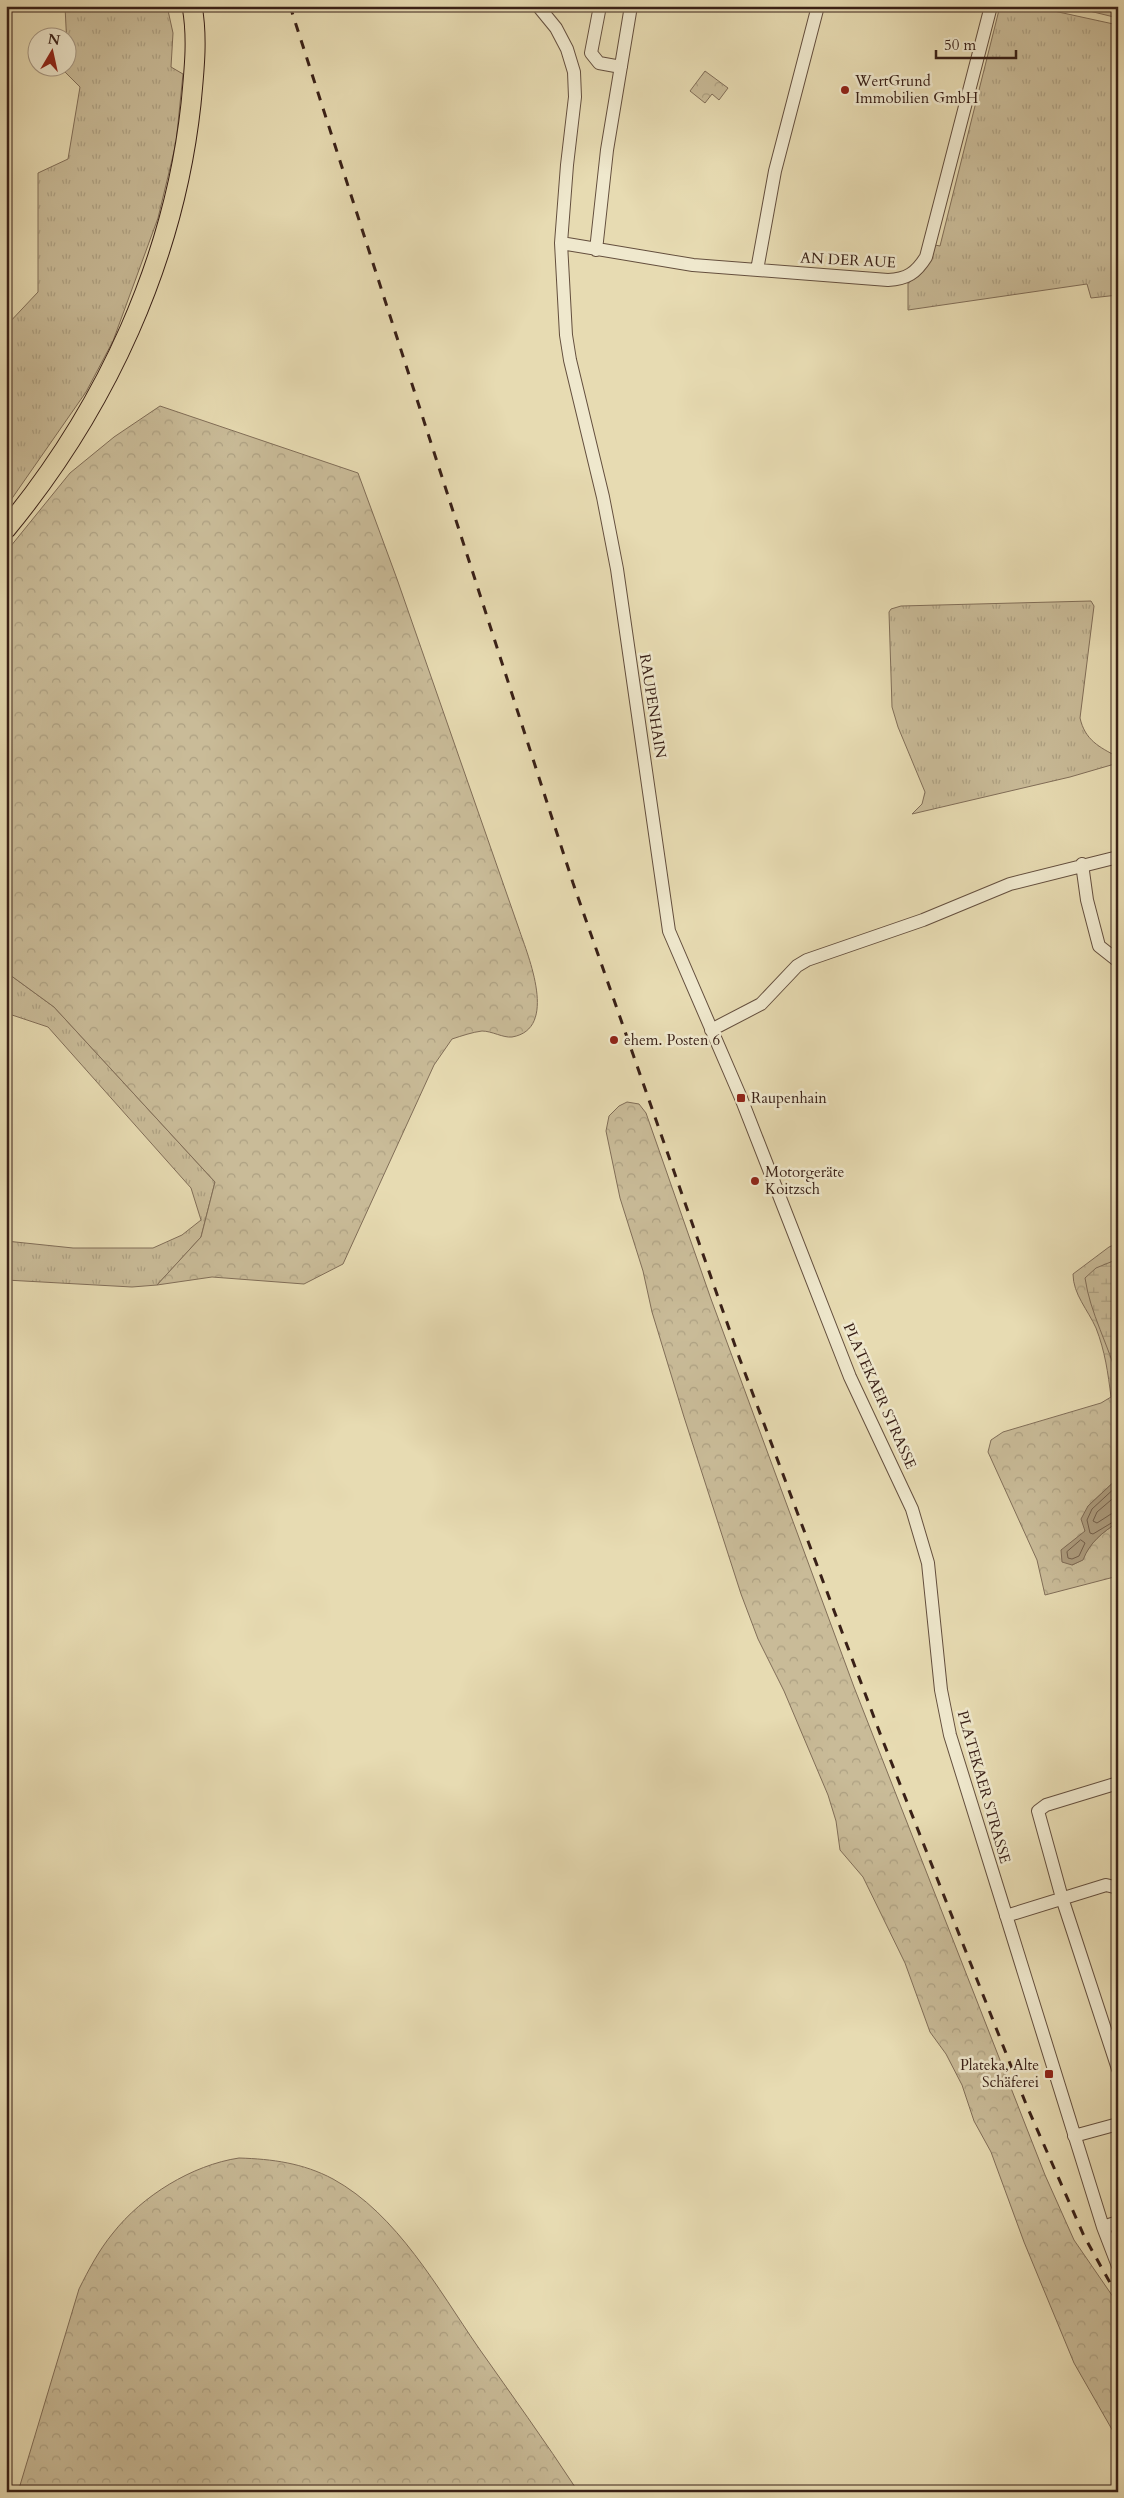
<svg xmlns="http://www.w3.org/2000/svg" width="1124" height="2498" viewBox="0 0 1124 2498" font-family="Cardo,serif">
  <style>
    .grass { fill: url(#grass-tufts); stroke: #816e58 }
    .forest { fill: url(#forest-crowns); stroke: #816e58 }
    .wetland { fill: url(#wetland-marsh); stroke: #816e58 }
    .water { fill: #ac9b7d; stroke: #7e6a54 }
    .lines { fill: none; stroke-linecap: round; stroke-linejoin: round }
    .shore { stroke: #725e4a; stroke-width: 1 }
    .minor-casing { stroke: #644f3e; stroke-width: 14 }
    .primary-casing { stroke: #392017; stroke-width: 21 }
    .minor { stroke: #efe8cd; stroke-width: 12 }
    .primary { stroke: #e7dbb2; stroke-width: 19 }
    .rail { stroke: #392017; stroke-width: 3; stroke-dasharray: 9 9; stroke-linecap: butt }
    .poi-dot { fill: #8f2418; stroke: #efe8cd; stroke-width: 2 }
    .labels { text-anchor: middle; stroke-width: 5; stroke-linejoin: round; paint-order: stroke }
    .poi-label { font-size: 15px; fill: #392017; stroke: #efe8cd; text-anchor: start }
    .street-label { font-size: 15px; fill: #392017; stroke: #efe8cd }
  </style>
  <defs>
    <pattern id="grass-tufts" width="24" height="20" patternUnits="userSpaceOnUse" patternTransform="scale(1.25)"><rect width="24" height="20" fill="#c9bb98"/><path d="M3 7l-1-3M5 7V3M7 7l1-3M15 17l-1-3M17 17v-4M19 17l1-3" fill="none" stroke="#ada082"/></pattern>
    <pattern id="forest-crowns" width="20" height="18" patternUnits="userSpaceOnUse" patternTransform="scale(1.25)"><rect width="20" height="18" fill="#c9bb98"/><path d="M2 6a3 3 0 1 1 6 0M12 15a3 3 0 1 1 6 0" fill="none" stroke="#ada082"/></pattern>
    <pattern id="wetland-marsh" width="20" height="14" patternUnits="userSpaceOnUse" patternTransform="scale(1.25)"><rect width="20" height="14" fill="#c9bb98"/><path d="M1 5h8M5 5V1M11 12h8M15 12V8" fill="none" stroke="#ada082"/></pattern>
  </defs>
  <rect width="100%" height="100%" fill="#e7dbb2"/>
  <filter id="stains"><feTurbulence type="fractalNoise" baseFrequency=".004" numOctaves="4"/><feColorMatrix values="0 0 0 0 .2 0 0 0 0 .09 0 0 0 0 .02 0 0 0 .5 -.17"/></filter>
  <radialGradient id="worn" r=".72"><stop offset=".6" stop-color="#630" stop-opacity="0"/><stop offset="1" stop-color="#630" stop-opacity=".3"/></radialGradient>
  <path class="grass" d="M65,6H167L173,33L171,67L183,74L176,143L158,218L113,341L86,392L6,507V326L38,292V173L68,159L80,87L65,72V68H68Z
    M1000,6H1031L1118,25V295L1091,298L1087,284L908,310V283L921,274L935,245L940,246Z
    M1069,6H1118V18Z
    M1091,601L1094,606L1080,718C1085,740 1099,747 1118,757V763L1070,777L912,814L922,804L925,792L898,727L892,707L889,612L891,609L901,606Z
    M6,972L54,1007L215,1182L201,1237L157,1285L132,1287L6,1280V1241L73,1248H153L182,1235L201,1220L191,1188L48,1027L6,1013Z"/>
  <path class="forest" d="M705,71L728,88L719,100L712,94L705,103L690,91Z
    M160,406L358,473L397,579L519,929C528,956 559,1029 512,1037C503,1038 492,1031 482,1031C473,1032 461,1036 452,1039L434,1065L343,1264L304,1284L212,1277L157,1285L201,1237L215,1182L54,1007L6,972V552L70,473L114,437Z
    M627,1102L639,1104L646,1113L711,1299L854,1687L1045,2175L1074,2240L1118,2304V2440L1074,2363L1024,2242L991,2152L974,2121L962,2085L946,2054L930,2032L905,1963L863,1877L840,1850L836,1821L828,1795L784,1691L758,1639L741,1594L684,1417L652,1312L643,1271L620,1198L606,1131L609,1116L619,1106Z
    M1118,1243V1478L1088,1506L1085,1531L1072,1565L1082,1560C1090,1542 1102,1533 1118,1522V1576L1045,1595L1037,1560L988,1452L991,1440L1003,1432L1101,1403L1111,1397C1108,1373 1105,1351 1096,1328C1088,1310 1073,1294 1073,1274L1109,1247Z
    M239,2158C272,2159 303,2163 333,2179C397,2214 438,2289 478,2347C511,2394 545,2441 577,2490L575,2492H18L79,2289C89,2269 99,2250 113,2233C142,2196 192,2165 239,2158Z"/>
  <path class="wetland" d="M1118,1259V1380C1109,1346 1090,1313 1085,1278L1096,1268Z"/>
  <path class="water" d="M1118,1478V1522C1102,1533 1090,1542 1083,1560L1072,1565L1062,1562L1061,1550L1085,1531L1081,1519L1088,1506Z"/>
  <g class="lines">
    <path class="shore" d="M1118,1485L1092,1509L1087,1520L1090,1533L1093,1534L1118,1519
      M1118,1494L1097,1512L1093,1521L1097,1523L1111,1514L1118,1512
      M1081,1540L1085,1543L1079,1556L1072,1559L1068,1558L1067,1552Z"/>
    <g class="minor-casing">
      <path id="minor" d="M538,6L556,28L567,49L574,72L575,97L567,165L561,243L566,335L570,360L603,497L617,569L669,931L741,1098L850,1377L912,1509L928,1563L941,1690L950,1735L1103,2227L1118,2266
        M600,6L591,53L599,63L621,67
        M561,243L693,265L888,280C907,279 916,273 926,257L991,6
        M596,250L607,150L631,6
        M757,270L775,171L818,6
        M1082,864L1087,900L1099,946L1118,961
        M711,1030L761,1004L797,966L807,960L923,920L1010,884L1118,857
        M1118,1783L1046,1805L1038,1811L1062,1898L1118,2069
        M1006,1916L1106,1885L1118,1888
        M1074,2136L1118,2124
        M1103,2227L1118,2222"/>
    </g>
    <g class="primary-casing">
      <path id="primary" d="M6,529C106,408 174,260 191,104C194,72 198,38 192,6"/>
    </g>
    <use href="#minor" class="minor"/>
    <use href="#primary" class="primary"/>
    <path class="rail" d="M290,6L573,883L739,1357L881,1736L1026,2104L1084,2236L1118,2297"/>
  </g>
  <g class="poi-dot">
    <circle cx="845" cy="90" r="5"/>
    <circle cx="614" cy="1040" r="5"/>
    <rect x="736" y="1093" width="10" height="10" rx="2.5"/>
    <circle cx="755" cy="1181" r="5"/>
    <rect x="1044" y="2069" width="10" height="10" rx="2.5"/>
  </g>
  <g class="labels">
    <g class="poi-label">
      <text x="855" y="86">WertGrund<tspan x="855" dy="17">Immobilien GmbH</tspan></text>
      <text x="624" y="1045">ehem. Posten 6</text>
      <text x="751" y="1103">Raupenhain</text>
      <text x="765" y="1177">Motorgeräte<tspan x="765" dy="17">Koitzsch</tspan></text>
      <text x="1039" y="2070" text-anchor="end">Plateka, Alte<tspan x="1039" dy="17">Schäferei</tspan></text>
    </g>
    <g class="street-label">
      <text transform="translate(848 260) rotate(3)" y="5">AN DER AUE</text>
      <text transform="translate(653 706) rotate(81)" y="5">RAUPENHAIN</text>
      <text transform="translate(880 1396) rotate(66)" y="5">PLATEKAER STRASSE</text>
      <text transform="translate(984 1787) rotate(74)" y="5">PLATEKAER STRASSE</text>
    </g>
  </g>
  <rect width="1124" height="2498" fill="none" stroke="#e7dbb2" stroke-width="25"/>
  <rect x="8" y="8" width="1109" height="2483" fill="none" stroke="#392017" stroke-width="2.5"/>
  <rect x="12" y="12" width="1099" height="2473" fill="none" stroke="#392017"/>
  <g transform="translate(52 52) rotate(9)"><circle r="24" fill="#efe8cd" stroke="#a69884"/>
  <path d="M0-4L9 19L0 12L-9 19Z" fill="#8f2418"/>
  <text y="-8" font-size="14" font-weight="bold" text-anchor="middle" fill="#392017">N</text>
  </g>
  <path d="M936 50v8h80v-8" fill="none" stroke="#392017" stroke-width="2.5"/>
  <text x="944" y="50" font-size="15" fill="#392017" stroke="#efe8cd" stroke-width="4" paint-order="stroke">50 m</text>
  <rect width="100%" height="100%" filter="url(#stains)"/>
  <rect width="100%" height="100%" fill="url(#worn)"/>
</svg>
